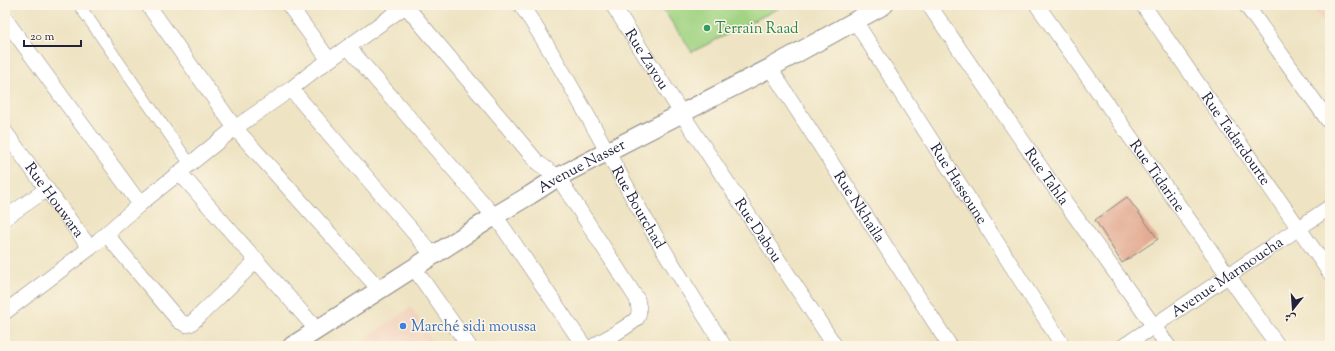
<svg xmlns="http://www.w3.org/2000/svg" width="1335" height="351" viewBox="0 0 1335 351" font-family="'Sorts Mill Goudy',Amiri,serif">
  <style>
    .built { fill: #f3d4bf }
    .green { fill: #a3d484; stroke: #627b60 }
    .building { fill: #e3ab93 }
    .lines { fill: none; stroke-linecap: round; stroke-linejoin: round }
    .pedestrian-casing { stroke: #88827e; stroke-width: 12 }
    .minor-casing { stroke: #88827e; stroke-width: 16 }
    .tertiary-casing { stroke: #88827e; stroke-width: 20 }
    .pedestrian { stroke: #fff; stroke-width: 11 }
    .minor { stroke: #fff; stroke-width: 15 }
    .tertiary { stroke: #fff; stroke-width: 18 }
    .leisure-dot { fill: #2e9e5b; stroke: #fcf5e5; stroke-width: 1.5 }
    .shop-dot { fill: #3f7fe0; stroke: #fcf5e5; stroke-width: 1.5 }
    .labels { text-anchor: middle; stroke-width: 3; stroke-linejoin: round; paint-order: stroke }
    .leisure-label { font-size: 15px; fill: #27864d; stroke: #fcf5e5; text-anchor: start }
    .street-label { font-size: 15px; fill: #22223b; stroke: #fcf5e5 }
    .shop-label { font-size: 15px; fill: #366cbe; stroke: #fcf5e5; text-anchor: start }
  </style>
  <rect width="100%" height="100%" fill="#fcf5e5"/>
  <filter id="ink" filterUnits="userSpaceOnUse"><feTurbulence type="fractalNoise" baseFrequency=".025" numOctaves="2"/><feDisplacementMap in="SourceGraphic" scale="8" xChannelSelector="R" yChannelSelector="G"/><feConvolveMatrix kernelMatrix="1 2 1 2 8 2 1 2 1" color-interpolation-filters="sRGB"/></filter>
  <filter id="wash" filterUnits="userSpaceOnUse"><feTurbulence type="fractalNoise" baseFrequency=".012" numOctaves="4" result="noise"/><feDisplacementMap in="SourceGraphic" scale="16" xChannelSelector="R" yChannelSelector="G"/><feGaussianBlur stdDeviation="0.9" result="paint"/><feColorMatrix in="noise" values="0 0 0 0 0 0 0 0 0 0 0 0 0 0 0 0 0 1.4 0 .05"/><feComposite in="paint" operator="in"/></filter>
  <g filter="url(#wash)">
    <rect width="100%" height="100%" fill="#eee3c2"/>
    <path class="built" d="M1310,5H1330V31Z
      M411,307L435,346H354Z"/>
    <path class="green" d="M660,5H785L692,52Z"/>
    <g id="blocks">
      <path class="building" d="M1127,197L1158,239L1122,263L1095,220Z"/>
    </g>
  </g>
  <g filter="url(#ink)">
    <use href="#blocks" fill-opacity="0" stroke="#88827e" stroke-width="1"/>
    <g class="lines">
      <g class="pedestrian-casing">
        <path id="pedestrian" d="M79,5L190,164"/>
      </g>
      <g class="minor-casing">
        <g id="minor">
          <path d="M148,5L235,128L379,289"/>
          <path d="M289,5L329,60"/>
          <path d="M405,5L538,163L558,177L637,299C638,305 641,312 637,318C632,325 603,340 594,346"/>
          <path id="s1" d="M521,5C559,61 590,121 623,180C654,237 689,291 724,346"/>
          <path id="s2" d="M613,5L682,114L835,346"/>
          <path id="s3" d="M929,5L1050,181L1168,346"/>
          <path id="s4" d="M1037,5L1278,346"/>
          <path id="s5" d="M1143,5L1330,273"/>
          <path d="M1246,5L1330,123"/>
          <path d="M5,19L140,204"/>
          <path id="s6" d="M855,21L1063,346"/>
          <path d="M348,47L500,223L511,239L584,346"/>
          <path id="s7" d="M770,68L950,346"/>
          <path d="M291,89L433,255"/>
          <path id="s8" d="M5,132L90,248"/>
          <path d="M180,173L317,330"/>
          <path d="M5,218L47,189"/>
          <path d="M106,234L179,321L187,325L190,324L196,319L257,260"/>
          <path d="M414,268L469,346"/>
          <path d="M5,312L90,248L140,204L235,128L291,89L311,73L407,5"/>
          <path id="s9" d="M1124,346L1330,207"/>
        </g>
      </g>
      <g class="tertiary-casing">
        <g id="tertiary">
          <path id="s10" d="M292,346L493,217L530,195L558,177L770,68L884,5"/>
        </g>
      </g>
      <use href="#pedestrian" class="pedestrian"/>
      <use href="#minor" class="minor"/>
      <use href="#tertiary" class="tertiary"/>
    </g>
  </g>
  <circle class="leisure-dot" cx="707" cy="28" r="4"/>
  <circle class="shop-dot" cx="403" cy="326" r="4"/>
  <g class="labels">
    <g class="leisure-label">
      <text x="715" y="33">Terrain Raad</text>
    </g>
    <g class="street-label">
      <text dy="5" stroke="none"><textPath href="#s2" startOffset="64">Rue Zayou</textPath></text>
      <text dy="5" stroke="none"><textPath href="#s5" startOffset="163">Rue Tadardourte</textPath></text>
      <text dy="5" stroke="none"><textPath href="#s10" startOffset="341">Avenue Nasser</textPath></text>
      <text dy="5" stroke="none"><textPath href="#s4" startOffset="209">Rue Tidarine</textPath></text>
      <text dy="5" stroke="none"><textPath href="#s3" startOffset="208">Rue Tahla</textPath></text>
      <text dy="5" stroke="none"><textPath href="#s6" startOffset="193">Rue Hassoune</textPath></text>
      <text dy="5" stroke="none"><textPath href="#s8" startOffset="84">Rue Houwara</textPath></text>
      <text dy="5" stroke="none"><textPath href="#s1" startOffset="234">Rue Bourchad</textPath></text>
      <text dy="5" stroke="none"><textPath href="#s7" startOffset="165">Rue Nkhaila</textPath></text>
      <text dy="5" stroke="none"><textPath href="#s2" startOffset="268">Rue Dabou</textPath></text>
      <text dy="5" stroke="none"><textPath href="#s9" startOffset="124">Avenue Marmoucha</textPath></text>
    </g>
    <g class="shop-label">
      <text x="411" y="331">Marché sidi moussa</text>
    </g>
  </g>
  <rect width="1335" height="351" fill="none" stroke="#fcf5e5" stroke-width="20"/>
  <g transform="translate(1293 309) rotate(197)" stroke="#fcf5e5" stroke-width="3" paint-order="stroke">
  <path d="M0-3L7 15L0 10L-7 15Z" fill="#22223b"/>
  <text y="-6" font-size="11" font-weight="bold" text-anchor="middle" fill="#22223b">ش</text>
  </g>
  <path d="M24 40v6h57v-6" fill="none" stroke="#22223b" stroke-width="2"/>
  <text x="30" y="40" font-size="12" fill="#22223b" stroke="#fcf5e5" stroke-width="3" paint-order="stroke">20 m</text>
</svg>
